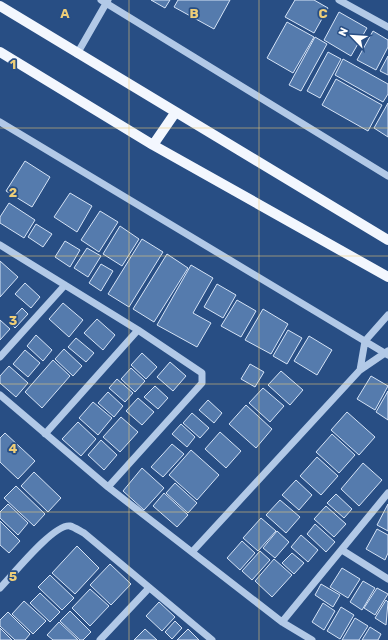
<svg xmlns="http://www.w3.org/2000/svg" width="388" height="640" viewBox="0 0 388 640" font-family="Rubik,sans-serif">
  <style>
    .building { fill: #557bad; stroke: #d5e3f6 }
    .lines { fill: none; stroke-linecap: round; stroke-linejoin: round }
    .minor { stroke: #b2c9e7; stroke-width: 7 }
    .major { stroke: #f3f7fe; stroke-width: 10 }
    .grid { fill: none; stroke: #eece78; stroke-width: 1; stroke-opacity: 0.55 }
    .grid-label { font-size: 13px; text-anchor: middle; font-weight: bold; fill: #eece78; stroke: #284e84; stroke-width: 3.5; stroke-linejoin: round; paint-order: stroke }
  </style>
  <rect width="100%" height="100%" fill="#284e84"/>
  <path class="building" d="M151,0H170L165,8Z
    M178,0H230L214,29L174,7Z
    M295,0H314L328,8L314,33L285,17Z
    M339,12L367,28L351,56L324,40Z
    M287,22L314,37L293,73L267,58Z
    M373,31L388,40V47L376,70L357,60Z
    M315,37L327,44L301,91L289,85Z
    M328,52L341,59L320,98L307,91Z
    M388,56V75L380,71Z
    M343,59L388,84V94L383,102L335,75Z
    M336,79L382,105L368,131L322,105Z
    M388,103V137L374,128Z
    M25,161L50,177L32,207L6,191Z
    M70,193L92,206L77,232L54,217Z
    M9,203L35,220L24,238L0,223V217Z
    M100,211L118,222L99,252L81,240Z
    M36,224L52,234L43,247L28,237Z
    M120,226L139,239L122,266L103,254Z
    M142,239L163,252L129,307L108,294Z
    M65,241L80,250L70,267L55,257Z
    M87,248L101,256L88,277L74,268Z
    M167,254L188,268L154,322L133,309Z
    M0,261L18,277L0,297Z
    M101,264L113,271L101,291L89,283Z
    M191,265L213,278L193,313L211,323L197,347L157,325Z
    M25,283L40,297L31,308L15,294Z
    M217,284L236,295L223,318L204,307Z
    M237,300L256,311L241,337L221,326Z
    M63,303L83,320L69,337L49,319Z
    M22,308L28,314L15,328L9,322Z
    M263,309L288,324L271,354L245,340Z
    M97,319L115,335L103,350L84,333Z
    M0,320L10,329L0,340Z
    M288,330L302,338L287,364L273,356Z
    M36,335L52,350L43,361L27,346Z
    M309,336L332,350L317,375L294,361Z
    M76,338L94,353L86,362L68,347Z
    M64,349L82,366L73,376L55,359Z
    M25,350L40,363L28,377L13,364Z
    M142,353L157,367L146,379L131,365Z
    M53,360L70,376L42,408L25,392Z
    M170,362L186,376L173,391L157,377Z
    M250,364L264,372L255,387L241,379Z
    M9,366L28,383L16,397L0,383V376Z
    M131,368L145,381L135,392L121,379Z
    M281,371L303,390L290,405L268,385Z
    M371,376L388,386L375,410L357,399Z
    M117,379L133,393L125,402L109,388Z
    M155,386L168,398L158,409L144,397Z
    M263,388L284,406L270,422L249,403Z
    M388,391V420L376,412Z
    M108,392L123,406L114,417L98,403Z
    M138,398L154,412L142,425L126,411Z
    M208,400L222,413L214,423L199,410Z
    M93,402L112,418L98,435L79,418Z
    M246,405L272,429L256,448L229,424Z
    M347,412L375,437L359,455L331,430Z
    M192,413L209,428L200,438L183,423Z
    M121,417L138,432L120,452L103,437Z
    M78,422L96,439L81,456L62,439Z
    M181,424L195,437L187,447L172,434Z
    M220,432L241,451L226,468L205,449Z
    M5,433L35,461L18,479L0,462V438Z
    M332,434L355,455L339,473L316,452Z
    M101,440L117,455L104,470L88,455Z
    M172,444L184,454L163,477L151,467Z
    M191,450L219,475L197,500L169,475Z
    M317,457L338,476L321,495L300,476Z
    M363,463L382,480L359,506L341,489Z
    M142,468L164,488L144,510L123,491Z
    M34,472L61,498L48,512L21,486Z
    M296,480L312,495L299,510L282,495Z
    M175,483L197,503L188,513L166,493Z
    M16,486L45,514L34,526L4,498Z
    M164,493L188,515L177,527L153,506Z
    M336,494L352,509L344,518L327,503Z
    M280,500L300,517L286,533L266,515Z
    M8,504L28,523L18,535L0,518V512Z
    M388,504V531L377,525Z
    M326,506L346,524L334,537L314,519Z
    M261,518L276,531L258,551L243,538Z
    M0,521L20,541L9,553L0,545Z
    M315,524L335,542L326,552L307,534Z
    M377,529L388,535V553L385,560L366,549Z
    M277,531L289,542L275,558L263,548Z
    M301,535L318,550L308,562L291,547Z
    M242,541L255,553L240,570L227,558Z
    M77,546L99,568L75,594L52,573Z
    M260,551L270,560L252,580L242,571Z
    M292,553L304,563L294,574L282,563Z
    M274,559L292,575L272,597L255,581Z
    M110,564L131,584L111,605L90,585Z
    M342,568L360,579L348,598L330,587Z
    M50,575L74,598L62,610L38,587Z
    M363,581L375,588L362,610L350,602Z
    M321,584L340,595L333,607L315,595Z
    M377,588L388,594L375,615L364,608Z
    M90,589L109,606L90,626L72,608Z
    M40,593L60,612L50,622L30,603Z
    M386,600L388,602L386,625L375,618Z
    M24,601L46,621L33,634L12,614Z
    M159,602L175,617L162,631L146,616Z
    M323,603L335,611L324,630L312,622Z
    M341,607L354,615L340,639L327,631Z
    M70,611L91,632L83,640H80L60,621Z
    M8,612L30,634L25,640H15L0,626V620Z
    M355,618L368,626L359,640H342Z
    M175,621L182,628L172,639L165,632Z
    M59,622L78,640H53L47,635Z
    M370,627L381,634L378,640H362Z
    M0,628L12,640H0Z
    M145,629L157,640H134Z
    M188,629L199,640H177Z"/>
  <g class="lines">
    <path class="minor" d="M101,0L388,176
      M339,0L388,27
      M77,54L108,0
      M0,122L388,355
      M0,245L138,330L202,373V383L108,487
      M0,357L65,285
      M360,370L365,341L388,315
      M0,395L108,487L282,622L312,640
      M45,434L138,330
      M342,550L388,579
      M192,552L360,370L388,351
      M0,588C12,576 54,523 70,526C74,527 80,531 84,533L212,640
      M282,622L388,493
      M100,640L149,588"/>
    <path class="major" d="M0,6L388,240
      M0,52L153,145L388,277
      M153,145L175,113"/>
  </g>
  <path class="grid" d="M129,0V640M259,0V640M0,128H388M0,256H388M0,384H388M0,512H388"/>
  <g class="grid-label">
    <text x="65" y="18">A</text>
    <text x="194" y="18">B</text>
    <text x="323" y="18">C</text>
    <text x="13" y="69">1</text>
    <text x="13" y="197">2</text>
    <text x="13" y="325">3</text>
    <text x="13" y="453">4</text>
    <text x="13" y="581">5</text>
  </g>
  <g transform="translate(352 36) rotate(295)" stroke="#284e84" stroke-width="3" paint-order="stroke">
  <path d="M0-3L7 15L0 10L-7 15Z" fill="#ffffff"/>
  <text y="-6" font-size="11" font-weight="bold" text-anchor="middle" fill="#ffffff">N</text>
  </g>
</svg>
